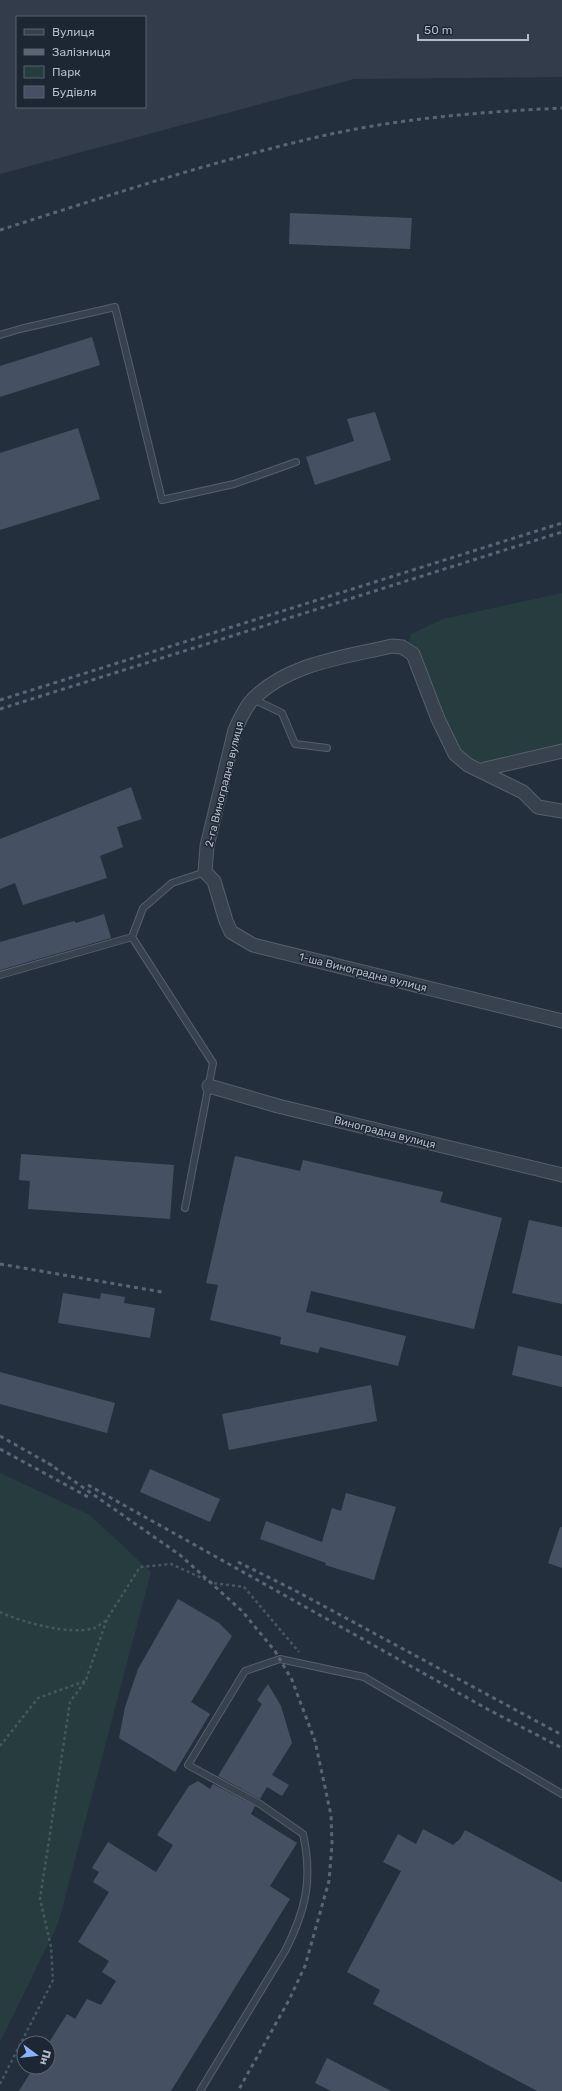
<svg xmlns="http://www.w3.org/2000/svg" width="562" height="2091" viewBox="0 0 562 2091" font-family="Rubik,sans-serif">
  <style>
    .airport { fill: #323c4b; fill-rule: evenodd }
    .green { fill: #263c3f }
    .building { fill: #455162 }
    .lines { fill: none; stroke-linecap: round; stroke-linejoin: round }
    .service-casing { stroke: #565f6c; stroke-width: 8 }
    .minor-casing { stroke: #565f6c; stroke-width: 15 }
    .path { stroke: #44595c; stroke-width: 2.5; stroke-dasharray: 3 3; stroke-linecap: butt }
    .service { stroke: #38414e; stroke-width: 6 }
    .minor { stroke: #38414e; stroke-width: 13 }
    .rail { stroke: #5a6575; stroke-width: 3; stroke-dasharray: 4 4; stroke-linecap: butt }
    .labels { text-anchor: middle; stroke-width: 3; stroke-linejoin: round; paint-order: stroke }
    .street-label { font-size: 11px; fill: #b4bcc9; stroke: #1d2633 }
  </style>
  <rect width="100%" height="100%" fill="#242f3e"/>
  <path class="airport" d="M0,0H562V77L354,79L0,174ZM17,17H145V107H17Z"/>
  <path class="green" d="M562,593V751L485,769L452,754L408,644L411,634L443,619Z
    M0,1473L90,1515L151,1572L58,1924L0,2042Z"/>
  <path class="building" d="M290,213L412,218L410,249L289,244Z
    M92,337L100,365L0,397V366Z
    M375,412L391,460L315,485L306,457L354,441L347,419Z
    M78,428L100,499L0,530V453Z
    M131,787L142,819L117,827L123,847L100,856L107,878L23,905L15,883L0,889V839Z
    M104,914L111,938L0,970V942L74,921L76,923Z
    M21,1154L174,1165L170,1219L28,1209L30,1181L19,1180Z
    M235,1156L300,1171L303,1160L443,1192L440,1202L502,1218L474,1329L311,1291L306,1312L406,1336L398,1366L320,1347L318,1353L280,1344L281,1337L210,1320L218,1285L206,1283Z
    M529,1220L562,1227V1304L512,1293Z
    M63,1293L100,1299L101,1293L125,1297L124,1303L155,1308L150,1338L58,1323Z
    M518,1346L562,1356V1387L512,1375Z
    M0,1372L115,1403L107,1433L0,1404Z
    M371,1385L377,1421L229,1450L222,1414Z
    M150,1469L220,1499L210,1522L140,1492Z
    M346,1493L396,1507L374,1580L325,1565L326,1563L260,1539L266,1521L322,1542L332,1508L341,1511Z
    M560,1527H562V1568L548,1563Z
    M178,1599L219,1623L232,1636L191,1702L210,1714L175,1772L119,1738L125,1707L138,1669Z
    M268,1684L281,1706L292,1743L272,1775L289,1785L282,1796L267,1787L260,1799L218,1776L262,1704L257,1700Z
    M198,1781L210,1789L213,1784L255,1806L251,1814L297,1843L270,1886L290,1899L171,2091H19L34,2067H48V2044L67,2014L75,2019L87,1999L101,2005L116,1981L102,1972L109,1961L78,1942L109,1892L93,1882L99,1872L92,1868L108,1842L156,1872L173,1845L157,1835L189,1786Z
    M423,1829L453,1845L460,1839L465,1830L562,1882V2091H537L373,2004L380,1990L347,1972L401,1871L383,1862L398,1834L416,1844Z
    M327,2058L391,2091H331L315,2083Z"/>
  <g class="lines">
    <g class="service-casing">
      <path id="service" d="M0,335L20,329L115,307L162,500L234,484L296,462
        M253,699L282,713L295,744L327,748
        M0,975L132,937
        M185,1208L213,1063L132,937L143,908L172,883L205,872
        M200,2091L285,1951C306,1910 313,1879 303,1834L260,1804L188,1765L245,1671L280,1659L364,1677L562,1794"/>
    </g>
    <g class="minor-casing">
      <path id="minor" d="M485,769L562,751
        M562,811L538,807L523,792L468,765L455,754L438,719L413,654L402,647L392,646C345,657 289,663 253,699C245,707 240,719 235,730L207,846L205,872L214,881L226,921L231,932L253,945L562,1021
        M209,1086L278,1106L562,1175"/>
    </g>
    <path class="path" d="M0,1612C20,1622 73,1636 94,1628C98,1627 103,1622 107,1620
      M0,1746L38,1698L85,1681
      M0,2084L53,1980L51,1947L40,1899L70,1702L86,1680L107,1619L140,1567L171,1564L213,1583L244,1587L299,1652"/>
    <use href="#service" class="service"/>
    <use href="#minor" class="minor"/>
    <path class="rail" d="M0,230C107,196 213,161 322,136C401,118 481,112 562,108
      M0,700L562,523
      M0,709L562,532
      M0,1264L162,1292
      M0,1436L53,1466
      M0,1449L90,1498
      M48,1463L180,1555L242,1611L275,1651L292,1680L315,1741L331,1815L332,1844L329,1881L305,1966L289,2000L238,2091
      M88,1485L489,1710L562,1748
      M238,1562L296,1591L562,1735"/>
  </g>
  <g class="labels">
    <g class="street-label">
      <text transform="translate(224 784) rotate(-76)" y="4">2-га Виноградна вулиця</text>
      <text transform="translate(363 972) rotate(14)" y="4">1-ша Виноградна вулиця</text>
      <text transform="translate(385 1132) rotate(14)" y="4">Виноградна вулиця</text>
    </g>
  </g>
  <rect x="16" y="16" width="130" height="92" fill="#1d2633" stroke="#59626f"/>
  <rect x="24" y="29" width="20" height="6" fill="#38414e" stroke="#59626f"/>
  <text x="52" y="36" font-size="12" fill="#b4bcc9">Вулиця</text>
  <rect x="24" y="49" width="20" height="6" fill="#5a6575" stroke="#59626f"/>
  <text x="52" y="56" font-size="12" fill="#b4bcc9">Залізниця</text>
  <rect x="24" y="66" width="20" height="12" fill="#263c3f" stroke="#59626f"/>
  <text x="52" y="76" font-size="12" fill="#b4bcc9">Парк</text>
  <rect x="24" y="86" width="20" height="12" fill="#455162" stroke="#59626f"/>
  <text x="52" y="96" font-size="12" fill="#b4bcc9">Будівля</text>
  <g transform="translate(36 2055) rotate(105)"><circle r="19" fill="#1d2633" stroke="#59626f"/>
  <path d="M0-3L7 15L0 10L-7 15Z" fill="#8ab4f8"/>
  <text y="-6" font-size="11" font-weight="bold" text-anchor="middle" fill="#b4bcc9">Пн</text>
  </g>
  <path d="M418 34v6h110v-6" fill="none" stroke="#b4bcc9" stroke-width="2"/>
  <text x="424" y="34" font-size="12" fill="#b4bcc9" stroke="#1d2633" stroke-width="3" paint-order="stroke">50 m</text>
</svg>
